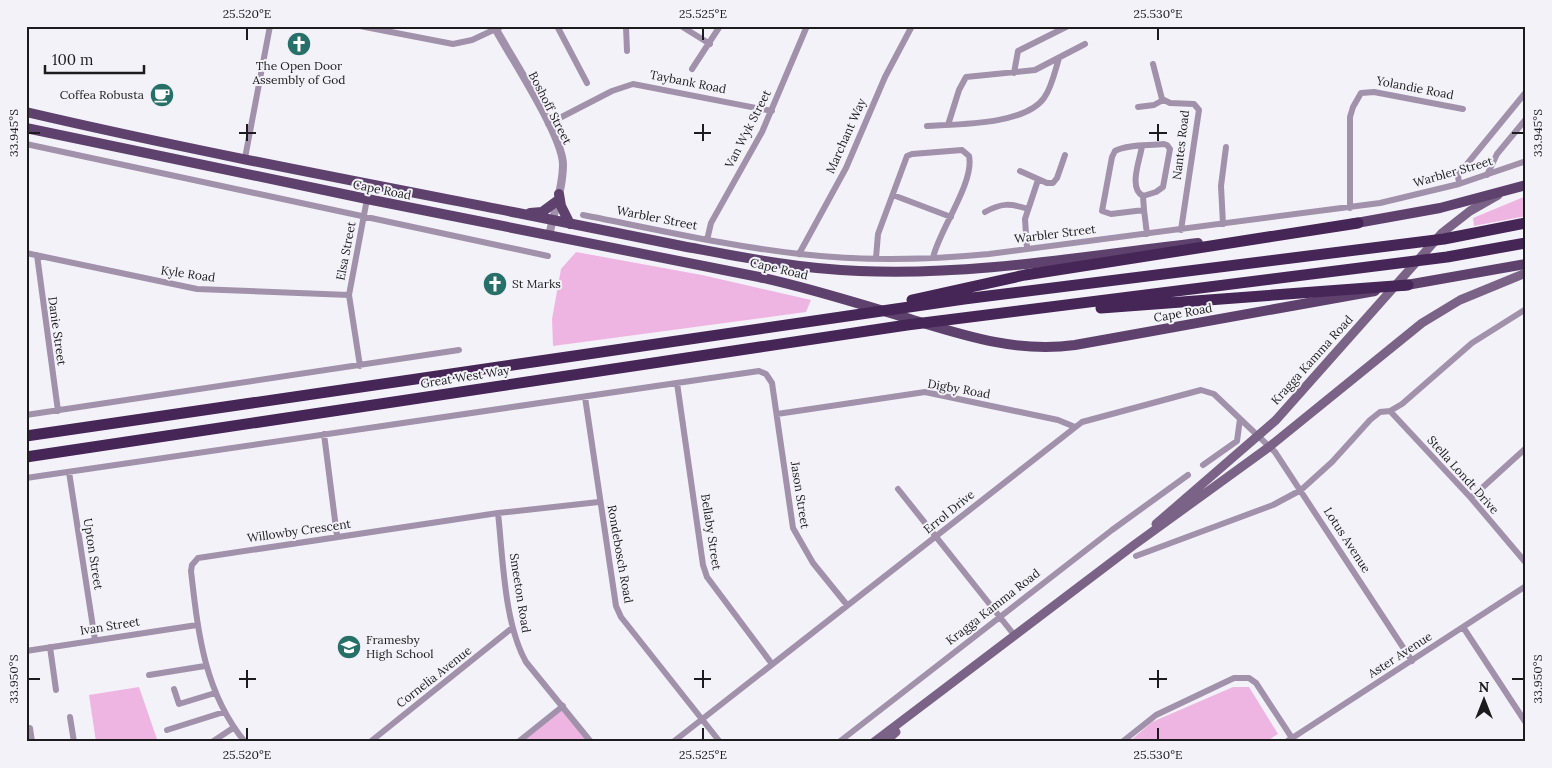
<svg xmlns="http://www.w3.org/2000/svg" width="1552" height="768" viewBox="0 0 1552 768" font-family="Lora,serif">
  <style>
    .green { fill: #efb5e2 }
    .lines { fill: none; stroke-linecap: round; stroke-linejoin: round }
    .minor { stroke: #a191ab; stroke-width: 6 }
    .tertiary { stroke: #a191ab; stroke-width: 8 }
    .secondary { stroke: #7a6387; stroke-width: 9 }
    .primary { stroke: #5e426d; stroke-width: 10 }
    .motorway { stroke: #462557; stroke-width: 11 }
    .ticks { fill: none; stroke: #1c1c1e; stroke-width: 2 }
    .labels { text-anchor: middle; stroke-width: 4; stroke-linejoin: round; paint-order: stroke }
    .poi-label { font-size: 12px; fill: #1c1c1e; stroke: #f3f2f9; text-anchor: start }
    .street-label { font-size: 12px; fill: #1c1c1e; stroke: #f3f2f9 }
    .neatline { fill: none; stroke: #1c1c1e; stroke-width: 2 }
    .ticks-label { font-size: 12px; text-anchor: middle; fill: #1c1c1e }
  </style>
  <rect width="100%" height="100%" fill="#f3f2f9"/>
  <path class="green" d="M1526,196V216L1474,226L1473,218Z
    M576,252L702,275L811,300L806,312L553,346L552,319L561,269Z
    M139,687L158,742H96L89,695Z
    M1233,687H1249L1278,734L1265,742H1129L1152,722Z
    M562,710L588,742H522Z"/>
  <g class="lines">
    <path class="minor" d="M360,26L453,44L472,40L502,26
      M557,26L587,83
      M681,26L710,44
      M626,27L627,51
      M1153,64L1162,99L1170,103L1194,104L1199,110L1181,230
      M692,69L720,26
      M1014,73L1018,51L1068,26
      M1138,107L1154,105L1163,100
      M548,124L612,91L633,84L772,111
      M948,125L959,90L966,77L1035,70L1085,44
      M927,126C957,124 1025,125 1044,98C1052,87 1055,71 1059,58
      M26,144L548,256
      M1142,146C1140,160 1128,188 1143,196L1144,210L1111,214L1102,211L1112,157L1115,151C1128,144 1149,146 1164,144L1167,145L1170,149L1163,187L1156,192L1143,196
      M245,158L270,26
      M1020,171L1047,183H1053L1057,178L1065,155
      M1487,175L1497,154L1526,119
      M1459,184L1458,175L1526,92
      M893,195L951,217
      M1350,208V117L1353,107L1361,93L1374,92L1463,109
      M1144,210L1147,234
      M985,212C1001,203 1010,203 1028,209
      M583,215C655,229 727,246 800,254C862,261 927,260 989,254L1380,203L1459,184L1526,161
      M1223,224L1221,186L1226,147
      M707,240L711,223L762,132L807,26
      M1027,249L1025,219L1038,180
      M26,253L197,289L349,295
      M799,254L846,168L885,77L912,26
      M37,255L58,411
      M876,258L878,234L907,156L912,154L962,150L969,156C975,182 938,232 933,258
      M360,366L349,295L367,199
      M677,383L703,565L707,577L772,664
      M585,397L616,606L621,617L720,742
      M1390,411L1402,404L1472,343L1526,309
      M777,414L925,392L1058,420L1075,427
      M26,415L459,350
      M324,434L337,536
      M1203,465L1237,441L1240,419
      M69,472L95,640
      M26,478L759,371L766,374L772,383L793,528L813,563L847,605
      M898,489L1015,636
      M1471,498L1526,448
      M498,513C503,558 504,623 526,662L591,742
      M1136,556L1273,505L1301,490L1332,462L1370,420L1380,412L1390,411L1471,498L1526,563
      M1463,627L1526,723
      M50,647L56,690
      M26,651L197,625
      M149,675L205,666
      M174,689L179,704L215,693
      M70,717L74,742
      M26,728H30L32,742
      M167,730L224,712
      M212,742L233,728
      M245,742C204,692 198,632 191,571L192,565L198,558L498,513L599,502
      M370,742L512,628
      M518,742L563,706
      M673,742L1082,422L1201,390L1214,394L1275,452L1412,661
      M839,742L1112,530L1188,475
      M1122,742L1156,715L1234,678H1249L1256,683L1292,738
      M1286,742L1526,586"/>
    <path class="tertiary" d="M494,26C510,56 562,134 563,164C563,188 554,212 549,236"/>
    <path class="secondary" d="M1156,524L1276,420L1442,233L1470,211L1498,195
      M874,742L1134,545L1269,447L1422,323L1460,300L1526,273
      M885,742L896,732"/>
    <path class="primary" d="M26,112C189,150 354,181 518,213C572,224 627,235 682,246C741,257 799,269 859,271C973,276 1085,256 1198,243
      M26,128L367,199L759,277C810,288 860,304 910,319C966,336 1017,353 1075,345L1375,291
      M559,194L561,206L570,224
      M530,213L542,212L557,201
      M1351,224L1440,208L1526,185
      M1401,286L1526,264"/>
    <path class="motorway" d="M912,300L1025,275L1358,223
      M1101,308L1408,285
      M26,436L964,299L1444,239L1526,223
      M26,457L907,325L1447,257L1526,243"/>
  </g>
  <path class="ticks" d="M247,28V40M703,28V40M1158,28V40M247,124V141M703,124V141M1158,124V141M28,133H40M239,133H256M694,133H711M1149,133H1167M1512,133H1524M247,670V688M703,670V688M1158,670V688M28,679H40M239,679H256M694,679H711M1149,679H1167M1512,679H1524M247,728V740M703,728V740M1158,728V740"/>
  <defs>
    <g id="church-disc" transform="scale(1.25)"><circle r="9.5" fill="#277069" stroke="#f3f2f9"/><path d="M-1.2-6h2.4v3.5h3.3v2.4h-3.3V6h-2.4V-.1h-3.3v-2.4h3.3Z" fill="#fff"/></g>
    <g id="cafe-disc" transform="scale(1.25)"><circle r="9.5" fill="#277069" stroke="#f3f2f9"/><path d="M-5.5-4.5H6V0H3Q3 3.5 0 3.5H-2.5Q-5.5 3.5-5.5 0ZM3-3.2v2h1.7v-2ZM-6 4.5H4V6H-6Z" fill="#fff"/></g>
    <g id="school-disc" transform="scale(1.25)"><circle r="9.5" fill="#277069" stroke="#f3f2f9"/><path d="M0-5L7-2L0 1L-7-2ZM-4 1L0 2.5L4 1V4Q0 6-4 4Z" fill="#fff"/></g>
  </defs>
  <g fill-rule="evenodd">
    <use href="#church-disc" x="299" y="44"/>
    <use href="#cafe-disc" x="162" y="95"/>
    <use href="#church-disc" x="495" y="284"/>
    <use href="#school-disc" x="349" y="647"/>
  </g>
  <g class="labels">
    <g class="poi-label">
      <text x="299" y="70" text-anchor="middle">The Open Door<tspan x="299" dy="14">Assembly of God</tspan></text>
      <text x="144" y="99" text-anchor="end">Coffea Robusta</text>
      <text x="512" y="288">St Marks</text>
      <text x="366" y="644">Framesby<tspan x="366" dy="14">High School</tspan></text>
    </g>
    <g class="street-label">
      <text transform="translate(688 82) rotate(11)" y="4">Taybank Road</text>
      <text transform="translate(1415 88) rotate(11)" y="4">Yolandie Road</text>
      <text transform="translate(550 108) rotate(63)" y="4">Boshoff Street</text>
      <text transform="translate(748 129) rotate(-63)" y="4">Van Wyk Street</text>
      <text transform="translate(846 136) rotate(-66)" y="4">Marchant Way</text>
      <text transform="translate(1181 145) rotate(-83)" y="4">Nantes Road</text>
      <text transform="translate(1453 172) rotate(-16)" y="4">Warbler Street</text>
      <text transform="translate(382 190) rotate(11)" y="4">Cape Road</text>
      <text transform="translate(657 218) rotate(11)" y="4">Warbler Street</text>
      <text transform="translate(1055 234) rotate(-7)" y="4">Warbler Street</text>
      <text transform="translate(346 251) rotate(-79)" y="4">Elsa Street</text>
      <text transform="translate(779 269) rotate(13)" y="4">Cape Road</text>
      <text transform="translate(188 274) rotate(8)" y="4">Kyle Road</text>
      <text transform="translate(1183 313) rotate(-10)" y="4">Cape Road</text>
      <text transform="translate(57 331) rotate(82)" y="4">Danie Street</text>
      <text transform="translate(1312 360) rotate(-48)" y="4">Kragga Kamma Road</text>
      <text transform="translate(465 377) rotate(-9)" y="4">Great West Way</text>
      <text transform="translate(959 389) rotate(10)" y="4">Digby Road</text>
      <text transform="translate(1463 475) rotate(48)" y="4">Stella Londt Drive</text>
      <text transform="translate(800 495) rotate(81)" y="4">Jason Street</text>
      <text transform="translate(949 512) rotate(-39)" y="4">Errol Drive</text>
      <text transform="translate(299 531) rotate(-8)" y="4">Willowby Crescent</text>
      <text transform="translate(711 532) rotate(81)" y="4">Bellaby Street</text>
      <text transform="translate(1347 540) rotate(57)" y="4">Lotus Avenue</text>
      <text transform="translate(93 554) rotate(81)" y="4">Upton Street</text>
      <text transform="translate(620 554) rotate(80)" y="4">Rondebosch Road</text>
      <text transform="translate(520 593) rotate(81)" y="4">Smeeton Road</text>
      <text transform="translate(993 607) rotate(-38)" y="4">Kragga Kamma Road</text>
      <text transform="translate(110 626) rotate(-9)" y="4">Ivan Street</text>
      <text transform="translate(1400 655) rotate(-33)" y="4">Aster Avenue</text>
      <text transform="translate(434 677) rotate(-38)" y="4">Cornelia Avenue</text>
    </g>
  </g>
  <rect width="1552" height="768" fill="none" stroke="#f3f2f9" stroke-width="55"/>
  <g transform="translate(1484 700)" stroke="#f3f2f9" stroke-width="4" paint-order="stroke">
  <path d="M0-4L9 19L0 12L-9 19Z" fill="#1c1c1e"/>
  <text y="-8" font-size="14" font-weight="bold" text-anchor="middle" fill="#1c1c1e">N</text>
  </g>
  <path d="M45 65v8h99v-8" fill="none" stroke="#1c1c1e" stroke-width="2.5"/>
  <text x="52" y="65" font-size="15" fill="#1c1c1e" stroke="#f3f2f9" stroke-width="4" paint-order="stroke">100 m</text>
  <rect x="28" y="28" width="1496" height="712" class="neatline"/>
  <g class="ticks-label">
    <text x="247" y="18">25.520°E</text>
    <text x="703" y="18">25.525°E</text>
    <text x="1158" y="18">25.530°E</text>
    <text transform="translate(14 133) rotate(-90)" y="4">33.945°S</text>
    <text transform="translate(1538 133) rotate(-90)" y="4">33.945°S</text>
    <text transform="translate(14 679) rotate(-90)" y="4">33.950°S</text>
    <text transform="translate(1538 679) rotate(-90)" y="4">33.950°S</text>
    <text x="247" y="759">25.520°E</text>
    <text x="703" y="759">25.525°E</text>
    <text x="1158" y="759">25.530°E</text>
  </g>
</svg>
